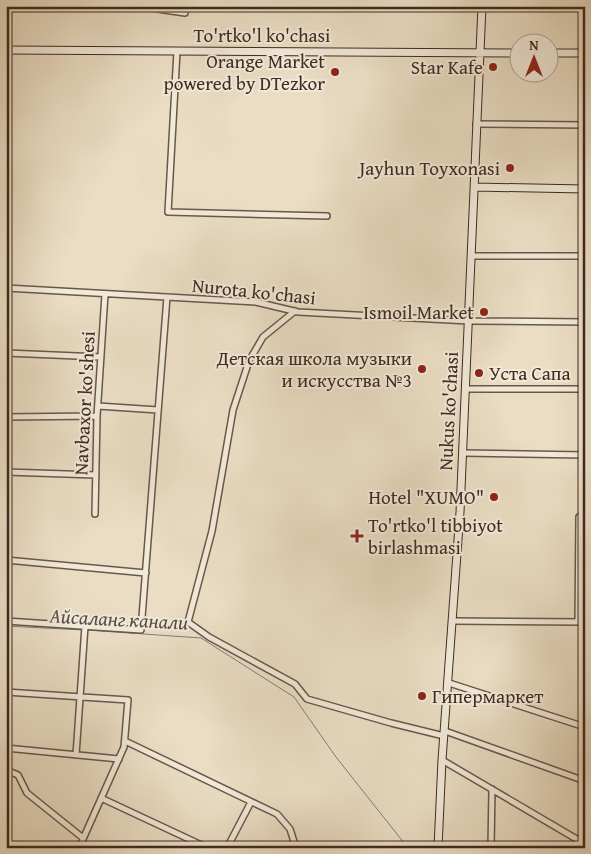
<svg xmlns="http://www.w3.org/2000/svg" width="591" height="854" viewBox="0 0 591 854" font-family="'Gentium Book Plus',serif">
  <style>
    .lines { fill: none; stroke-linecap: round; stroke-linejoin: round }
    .stream { stroke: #797f80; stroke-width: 1 }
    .street-casing { stroke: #6a5749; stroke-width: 8 }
    .secondary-casing { stroke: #402a20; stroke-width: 9 }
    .street { stroke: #f1e9d9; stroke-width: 5 }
    .secondary { stroke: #f1e9d9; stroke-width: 7 }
    .poi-dot { fill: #8f2418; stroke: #f1e9d9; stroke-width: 2 }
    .labels { text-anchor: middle; stroke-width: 4; stroke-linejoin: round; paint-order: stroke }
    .street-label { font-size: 19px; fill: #402a20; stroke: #f1e9d9 }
    .poi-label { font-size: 19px; fill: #402a20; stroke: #f1e9d9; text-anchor: end }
    .water-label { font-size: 20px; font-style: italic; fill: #584e48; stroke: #f1e9d9 }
  </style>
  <rect width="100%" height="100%" fill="#eaddc4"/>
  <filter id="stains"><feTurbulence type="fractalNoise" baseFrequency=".004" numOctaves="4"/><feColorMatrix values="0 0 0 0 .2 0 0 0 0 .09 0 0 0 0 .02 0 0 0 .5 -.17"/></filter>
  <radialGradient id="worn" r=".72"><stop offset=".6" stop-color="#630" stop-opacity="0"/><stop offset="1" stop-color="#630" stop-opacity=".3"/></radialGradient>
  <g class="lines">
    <path class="stream" d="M6,626L83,630
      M87,630L201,638L294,697L336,757L408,848"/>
    <g class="street-casing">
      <path id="street" d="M137,6L185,13
        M177,51L168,212L327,216
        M476,124L585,125
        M471,256H585
        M6,288L256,302L298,312L469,321L585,322
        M295,311L263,337L249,361L233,410L212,531L188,622L209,637L295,684L307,699L391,723L444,736
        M6,353L101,357
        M466,389H585
        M98,406L158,410
        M6,417L97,416
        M463,453L585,455
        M6,472L96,475
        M95,514L97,416L105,294
        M6,560L146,573
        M6,621L141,630L167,297
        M454,621L585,622
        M578,622L579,517H585
        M449,683L585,727
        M6,692L128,700L124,747L79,848
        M445,731L585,781
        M125,741L277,814L290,829L296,848
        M6,748L119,759
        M76,755L85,626
        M442,760L585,844
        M6,770L18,775L27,793L83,838
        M101,798L208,848
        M227,848L251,802
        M491,848L492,789"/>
    </g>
    <g class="secondary-casing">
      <path id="secondary" d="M6,50L518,53
        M548,53H585
        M474,187L585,189
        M438,848L442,760L460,512L482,6"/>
    </g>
    <use href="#street" class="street"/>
    <use href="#secondary" class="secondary"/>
  </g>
  <g class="poi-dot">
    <circle cx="493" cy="67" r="5"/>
    <circle cx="335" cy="72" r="5"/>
    <circle cx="510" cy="168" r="5"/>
    <circle cx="484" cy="312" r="5"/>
    <circle cx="422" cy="369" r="5"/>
    <circle cx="479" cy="373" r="5"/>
    <circle cx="494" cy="497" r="5"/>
    <path d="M354.5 528.5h5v5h5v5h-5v5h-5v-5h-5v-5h5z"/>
    <circle cx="422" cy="696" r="5"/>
  </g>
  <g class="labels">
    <g class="street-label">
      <text x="262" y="42">To'rtko'l ko'chasi</text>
      <text transform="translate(254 291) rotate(6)" y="7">Nurota ko'chasi</text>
      <text transform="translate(84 403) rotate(-87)" y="7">Navbaxor ko'shesi</text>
      <text transform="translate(448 411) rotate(-87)" y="7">Nukus ko'chasi</text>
    </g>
    <g class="poi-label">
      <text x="325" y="68">Orange Market<tspan x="325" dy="22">powered by DTezkor</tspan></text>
      <text x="483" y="74">Star Kafe</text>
      <text x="500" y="175">Jayhun Toyxonasi</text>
      <text x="474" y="319">Ismoil Market</text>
      <text x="412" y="365">Детская школа музыки<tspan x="412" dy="22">и искусства №3</tspan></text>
      <text x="489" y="380" text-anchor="start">Уста Сапа</text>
      <text x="484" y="504">Hotel "XUMO"</text>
      <text x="368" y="532" text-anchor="start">To'rtko'l tibbiyot<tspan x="368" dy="22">birlashmasi</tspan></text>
      <text x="432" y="703" text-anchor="start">Гипермаркет</text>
    </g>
    <g class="water-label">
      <text transform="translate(119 619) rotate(3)" y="7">Айсаланг канали</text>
    </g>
  </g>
  <rect width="591" height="854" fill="none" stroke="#eaddc4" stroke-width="25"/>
  <rect x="8" y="8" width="576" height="839" fill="none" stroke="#402a20" stroke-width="2.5"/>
  <rect x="12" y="12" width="566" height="829" fill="none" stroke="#402a20"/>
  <g transform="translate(534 58)"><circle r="24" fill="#f1e9d9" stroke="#aa9d8f"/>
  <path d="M0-4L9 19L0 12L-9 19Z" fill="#8f2418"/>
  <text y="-8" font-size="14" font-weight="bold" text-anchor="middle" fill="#402a20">N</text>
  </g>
  <rect width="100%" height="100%" filter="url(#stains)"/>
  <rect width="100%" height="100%" fill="url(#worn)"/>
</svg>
